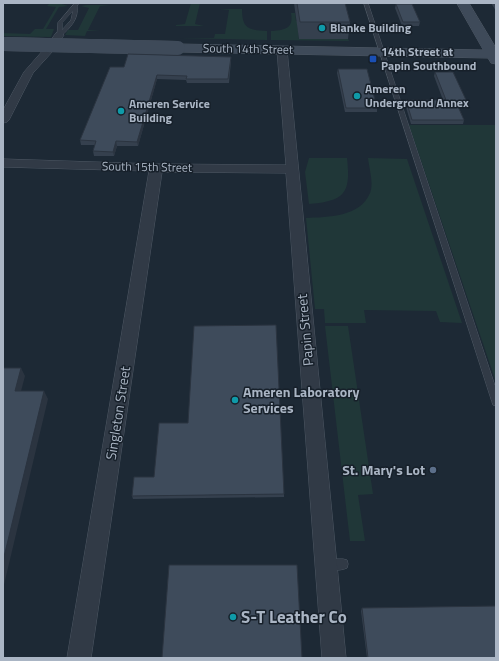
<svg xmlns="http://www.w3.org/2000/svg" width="499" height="661" viewBox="0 0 499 661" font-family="'Titillium Web',sans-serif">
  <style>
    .green { fill: #203738 }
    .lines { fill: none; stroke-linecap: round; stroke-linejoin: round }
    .lane-casing { stroke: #4e5864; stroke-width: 1 }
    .street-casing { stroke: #4e5864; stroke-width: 1 }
    .secondary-casing { stroke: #4e5864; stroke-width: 1 }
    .lane { fill: #313a46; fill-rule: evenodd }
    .street { fill: #313a46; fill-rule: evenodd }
    .secondary { fill: #3e4a59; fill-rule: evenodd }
    .secondary-bridge-casing { stroke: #4e5864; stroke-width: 14; stroke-linecap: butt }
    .secondary-bridge { stroke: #3e4a59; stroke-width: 14 }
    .wall { fill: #35404e }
    .shaded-wall { fill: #2b3440 }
    .building { fill: #3e4b5b; stroke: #2b3440 }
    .culture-dot { fill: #0f9aa8; stroke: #17202a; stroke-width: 1.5 }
    .transit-dot { fill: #1a4fb4; stroke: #17202a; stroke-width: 1.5 }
    .service-dot { fill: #5c6f8a; stroke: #17202a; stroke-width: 1.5 }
    .labels { text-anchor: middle; stroke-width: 3; stroke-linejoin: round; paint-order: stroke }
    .far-poi-label { font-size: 12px; font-weight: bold; fill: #aab5c4; stroke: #17202a; text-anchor: start }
    .far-street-label { font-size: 12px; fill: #aab5c4; stroke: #17202a }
    .street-label { font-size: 14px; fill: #aab5c4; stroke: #17202a }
    .poi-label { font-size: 14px; font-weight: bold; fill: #aab5c4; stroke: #17202a; text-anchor: start }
    .near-poi-label { font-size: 17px; font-weight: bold; fill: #aab5c4; stroke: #17202a; text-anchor: start }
  </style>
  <rect width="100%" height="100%" fill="#1d2935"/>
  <path class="green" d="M191,3H209H200L195,24L204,26H176V25L185,24Z
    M49,4H62L68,6L59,7L46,29H54L51,37L3,36V33L30,34L35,29H43L56,7L47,6Z
    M87,5H110L100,6L88,30L100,31H87L85,36L65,35L68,30H78L89,8L81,6Z
    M220,9H242C242,29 249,30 267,31V40L179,38H214L215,34H225L229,10Z
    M291,13H295L296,21H297L299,39H348L349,41L271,40V31C284,30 294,29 291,13Z
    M409,125H496V382Z
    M309,158H347C351,193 345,201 309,204L305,172Z
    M368,158L407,159L462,323L440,322L436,311L364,310L366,323H325L324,309H315L306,218C328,217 360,217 370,193C374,183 369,168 368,158Z
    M325,326H348L373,494L358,495L365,541H350Z"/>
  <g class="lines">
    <g class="lane-casing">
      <path id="lane" d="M75,3H79L77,6C79,19 70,28 61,36H57L58,23ZM73,11L71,20L62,30V23Z
        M364,3H368L496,389V406L493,405L492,402Z
        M326,559H343L347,560L348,564L347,568C340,571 329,571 322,568L321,564L322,560Z"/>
    </g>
    <g class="street-casing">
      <path id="street" d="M59,32L64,35L52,52L33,73L9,120L7,122L3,123V110L24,72L45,48L56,33Z
        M282,47L287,50L346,658H322L286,173L162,172L91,658H67L149,171L3,167V159L156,164L286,165L277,50Z"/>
    </g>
    <g class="secondary-casing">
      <path id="secondary" d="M457,3H469L496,48V64L491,63L488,58L178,52L173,51L171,48L173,45L178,44L483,50Z"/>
    </g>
    <use href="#lane" class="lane"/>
    <use href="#street" class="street"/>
    <use href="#secondary" class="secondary"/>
    <g class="secondary-bridge-casing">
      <path id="secondary-bridge" d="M3,44L178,48"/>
    </g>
    <use href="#secondary-bridge" class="secondary-bridge"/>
  </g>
  <path class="wall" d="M294,3H345L350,22L348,39H299Z
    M491,3H496V11Z
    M396,4L420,22L419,26H402L395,8Z
    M231,61L229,83H187L186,80L157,79L138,146H117L114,156H94L93,151L95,145H81L80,140L124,67Z
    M338,69L377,108V112H345L337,73Z
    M435,72L467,102L466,106H458L464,120L463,124H411L405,104L406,100H443L434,76Z
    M284,494V497L133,499L132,496Z
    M362,608L496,658H367L361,611Z"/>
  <path class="shaded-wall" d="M157,75V79L138,146L137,142Z
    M116,141L117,146L114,156L113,152Z
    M21,368L25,376L19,399L15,391Z
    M44,391L48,399L3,589V561Z"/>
  <path class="building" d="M297,3H345L350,22H300Z
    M396,4H412L420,22H403Z
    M128,54L231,57L228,79H186L187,76L157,75L137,142L116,141L113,152L93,151L96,141L80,140L110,67H124Z
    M338,69H367L377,108H346Z
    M435,72H453L467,102H456L464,120H412L406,100H446Z
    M276,325L284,494L132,496L134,477H154L159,423H188L194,326Z
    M3,368H21L15,391H44L3,561Z
    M169,565H297L302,658H162Z
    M496,606V658H368L362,608Z"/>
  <g class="culture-dot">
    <circle cx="322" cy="28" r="4"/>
    <circle cx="357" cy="96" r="4"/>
    <circle cx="121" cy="111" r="4"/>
    <circle cx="235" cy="400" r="4"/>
    <circle cx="233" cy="617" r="4"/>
  </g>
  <rect class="transit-dot" x="369" y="55" width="8" height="8" rx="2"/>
  <circle class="service-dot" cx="433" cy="470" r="4"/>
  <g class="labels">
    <g class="far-poi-label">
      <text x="330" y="32">Blanke Building</text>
      <text x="381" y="56">14th Street at<tspan x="381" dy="14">Papin Southbound</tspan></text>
      <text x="365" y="93">Ameren<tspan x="365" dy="14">Underground Annex</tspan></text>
      <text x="129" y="108">Ameren Service<tspan x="129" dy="14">Building</tspan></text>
    </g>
    <g class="far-street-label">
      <text transform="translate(248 49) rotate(1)" y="4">South 14th Street</text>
      <text transform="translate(147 167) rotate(1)" y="4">South 15th Street</text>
    </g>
    <g class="street-label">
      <text transform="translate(305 330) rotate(-95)" y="5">Papin Street</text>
      <text transform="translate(118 413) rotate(-81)" y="5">Singleton Street</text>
    </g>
    <g class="poi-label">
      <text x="243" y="397">Ameren Laboratory<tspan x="243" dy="16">Services</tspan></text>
      <text x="425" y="475" text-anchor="end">St. Mary's Lot</text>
    </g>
    <g class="near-poi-label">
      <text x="241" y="623">S-T Leather Co</text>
    </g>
  </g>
  <rect width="499" height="661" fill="none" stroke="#aab5c4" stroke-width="8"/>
</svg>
